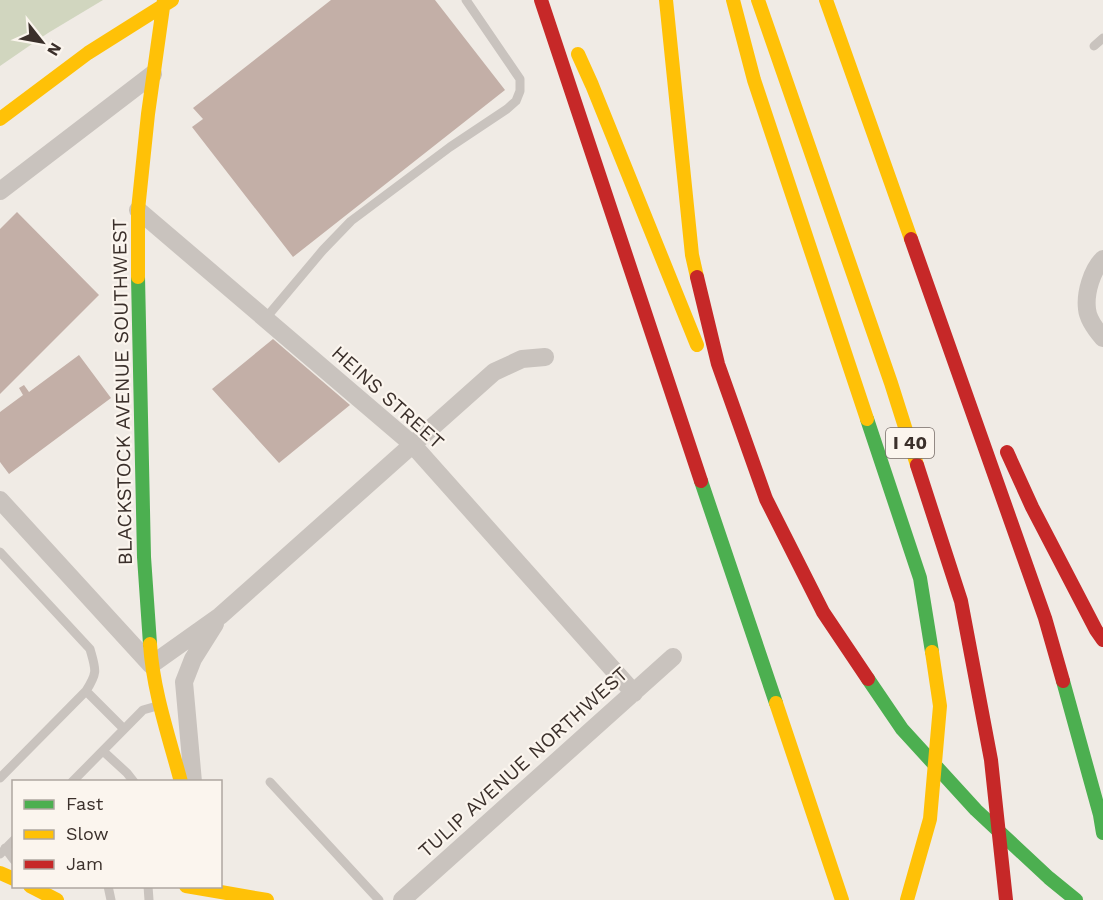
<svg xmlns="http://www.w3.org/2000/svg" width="1103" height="900" viewBox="0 0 1103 900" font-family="'Work Sans',sans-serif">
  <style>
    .green { fill: #d1d6bf }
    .building { fill: #c3afa7 }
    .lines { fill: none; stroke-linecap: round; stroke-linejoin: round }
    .lane { stroke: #c9c3be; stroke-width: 9 }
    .street { stroke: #c9c3be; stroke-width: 18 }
    .fast { stroke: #4caf50; stroke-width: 14 }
    .slow { stroke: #ffc107; stroke-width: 14 }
    .jam { stroke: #c62828; stroke-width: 14 }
    .labels { text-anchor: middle; stroke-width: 4.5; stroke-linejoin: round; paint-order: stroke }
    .shield { fill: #fbf5ee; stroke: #756b66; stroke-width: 1.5 }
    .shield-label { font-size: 18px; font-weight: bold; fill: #3b302b }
    .street-label { font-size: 20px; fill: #3b302b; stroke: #fbf5ee }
  </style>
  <rect width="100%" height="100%" fill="#f0ebe5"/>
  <path class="green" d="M0,0H103L48,33L0,66Z"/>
  <path class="building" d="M331,0H435L505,90L293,257L192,127L203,119L193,108Z
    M17,212L99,295L0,394V229Z
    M273,339L350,405L279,463L212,389Z
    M79,355L111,398L9,474L0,462V412L23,395L19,388L24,385L29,392Z"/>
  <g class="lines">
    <path class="lane" d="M1094,46L1103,38
      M265,319L323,250L351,221L450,147L507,109L516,101L520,91V79L466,0
      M0,552L90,649C96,670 98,672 86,691L0,778
      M86,691L124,729
      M103,751L127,773L134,782
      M72,782L143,710L157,706
      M270,782L379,900
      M5,848L14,860
      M0,854L14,840
      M108,886L111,900
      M148,886L149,900"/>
    <path class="street" d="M0,191L153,74
      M138,210L412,444L634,693
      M1103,259C1092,270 1085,293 1087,309C1088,320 1096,330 1103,338
      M0,500L151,665L220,616L494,372L522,359L545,357
      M193,782L184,682L193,659L215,624
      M402,900L673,657"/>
    <path class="fast" d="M138,277L144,557L150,644
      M867,419L920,578L932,652
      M701,481L776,703
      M868,679L902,729L976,810L1049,878L1076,900
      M1063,681L1100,815L1103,833"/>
    <path class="slow" d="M666,0L692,255L697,277
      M733,0L754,80L867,419
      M758,0L891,383L917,465
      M826,0L911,239
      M578,54L592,85L697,345
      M0,119L88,53L172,0
      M138,277V210L148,114L164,0
      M150,644C153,691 169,737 181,782
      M776,703L842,900
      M0,873L14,879
      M30,886L57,900
      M186,886L267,900
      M907,900L930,819L940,706L932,652"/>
    <path class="jam" d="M541,0L701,481
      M911,239L1045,618L1063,681
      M697,277L718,364L766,499L823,612L868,679
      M1007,452L1032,507L1096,630L1103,640
      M917,465L961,601L991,760L1006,900"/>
  </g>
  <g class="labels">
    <rect class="shield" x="886" y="428" width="48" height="30" rx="4.5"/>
    <g class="shield-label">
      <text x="910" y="449">I 40</text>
    </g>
    <g class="street-label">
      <text transform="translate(122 392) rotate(-91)" y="7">BLACKSTOCK AVENUE SOUTHWEST</text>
      <text transform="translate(388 397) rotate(42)" y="7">HEINS STREET</text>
      <text transform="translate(523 762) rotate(-42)" y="7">TULIP AVENUE NORTHWEST</text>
    </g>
  </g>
  <rect x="12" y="780" width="210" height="108" fill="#fbf5ee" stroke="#aea6a0" stroke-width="1.5"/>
  <rect x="24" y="800" width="30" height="9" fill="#4caf50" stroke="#aea6a0" stroke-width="1.5"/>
  <text x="66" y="810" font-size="18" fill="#3b302b">Fast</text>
  <rect x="24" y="830" width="30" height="9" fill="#ffc107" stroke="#aea6a0" stroke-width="1.5"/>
  <text x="66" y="840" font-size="18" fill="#3b302b">Slow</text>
  <rect x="24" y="860" width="30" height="9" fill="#c62828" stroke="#aea6a0" stroke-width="1.5"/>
  <text x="66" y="870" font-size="18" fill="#3b302b">Jam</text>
  <g transform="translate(42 42) rotate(121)" stroke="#fbf5ee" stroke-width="4.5" paint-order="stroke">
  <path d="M0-4.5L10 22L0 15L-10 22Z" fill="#3b302b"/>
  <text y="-9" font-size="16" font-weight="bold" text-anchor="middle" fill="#3b302b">N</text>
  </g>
</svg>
